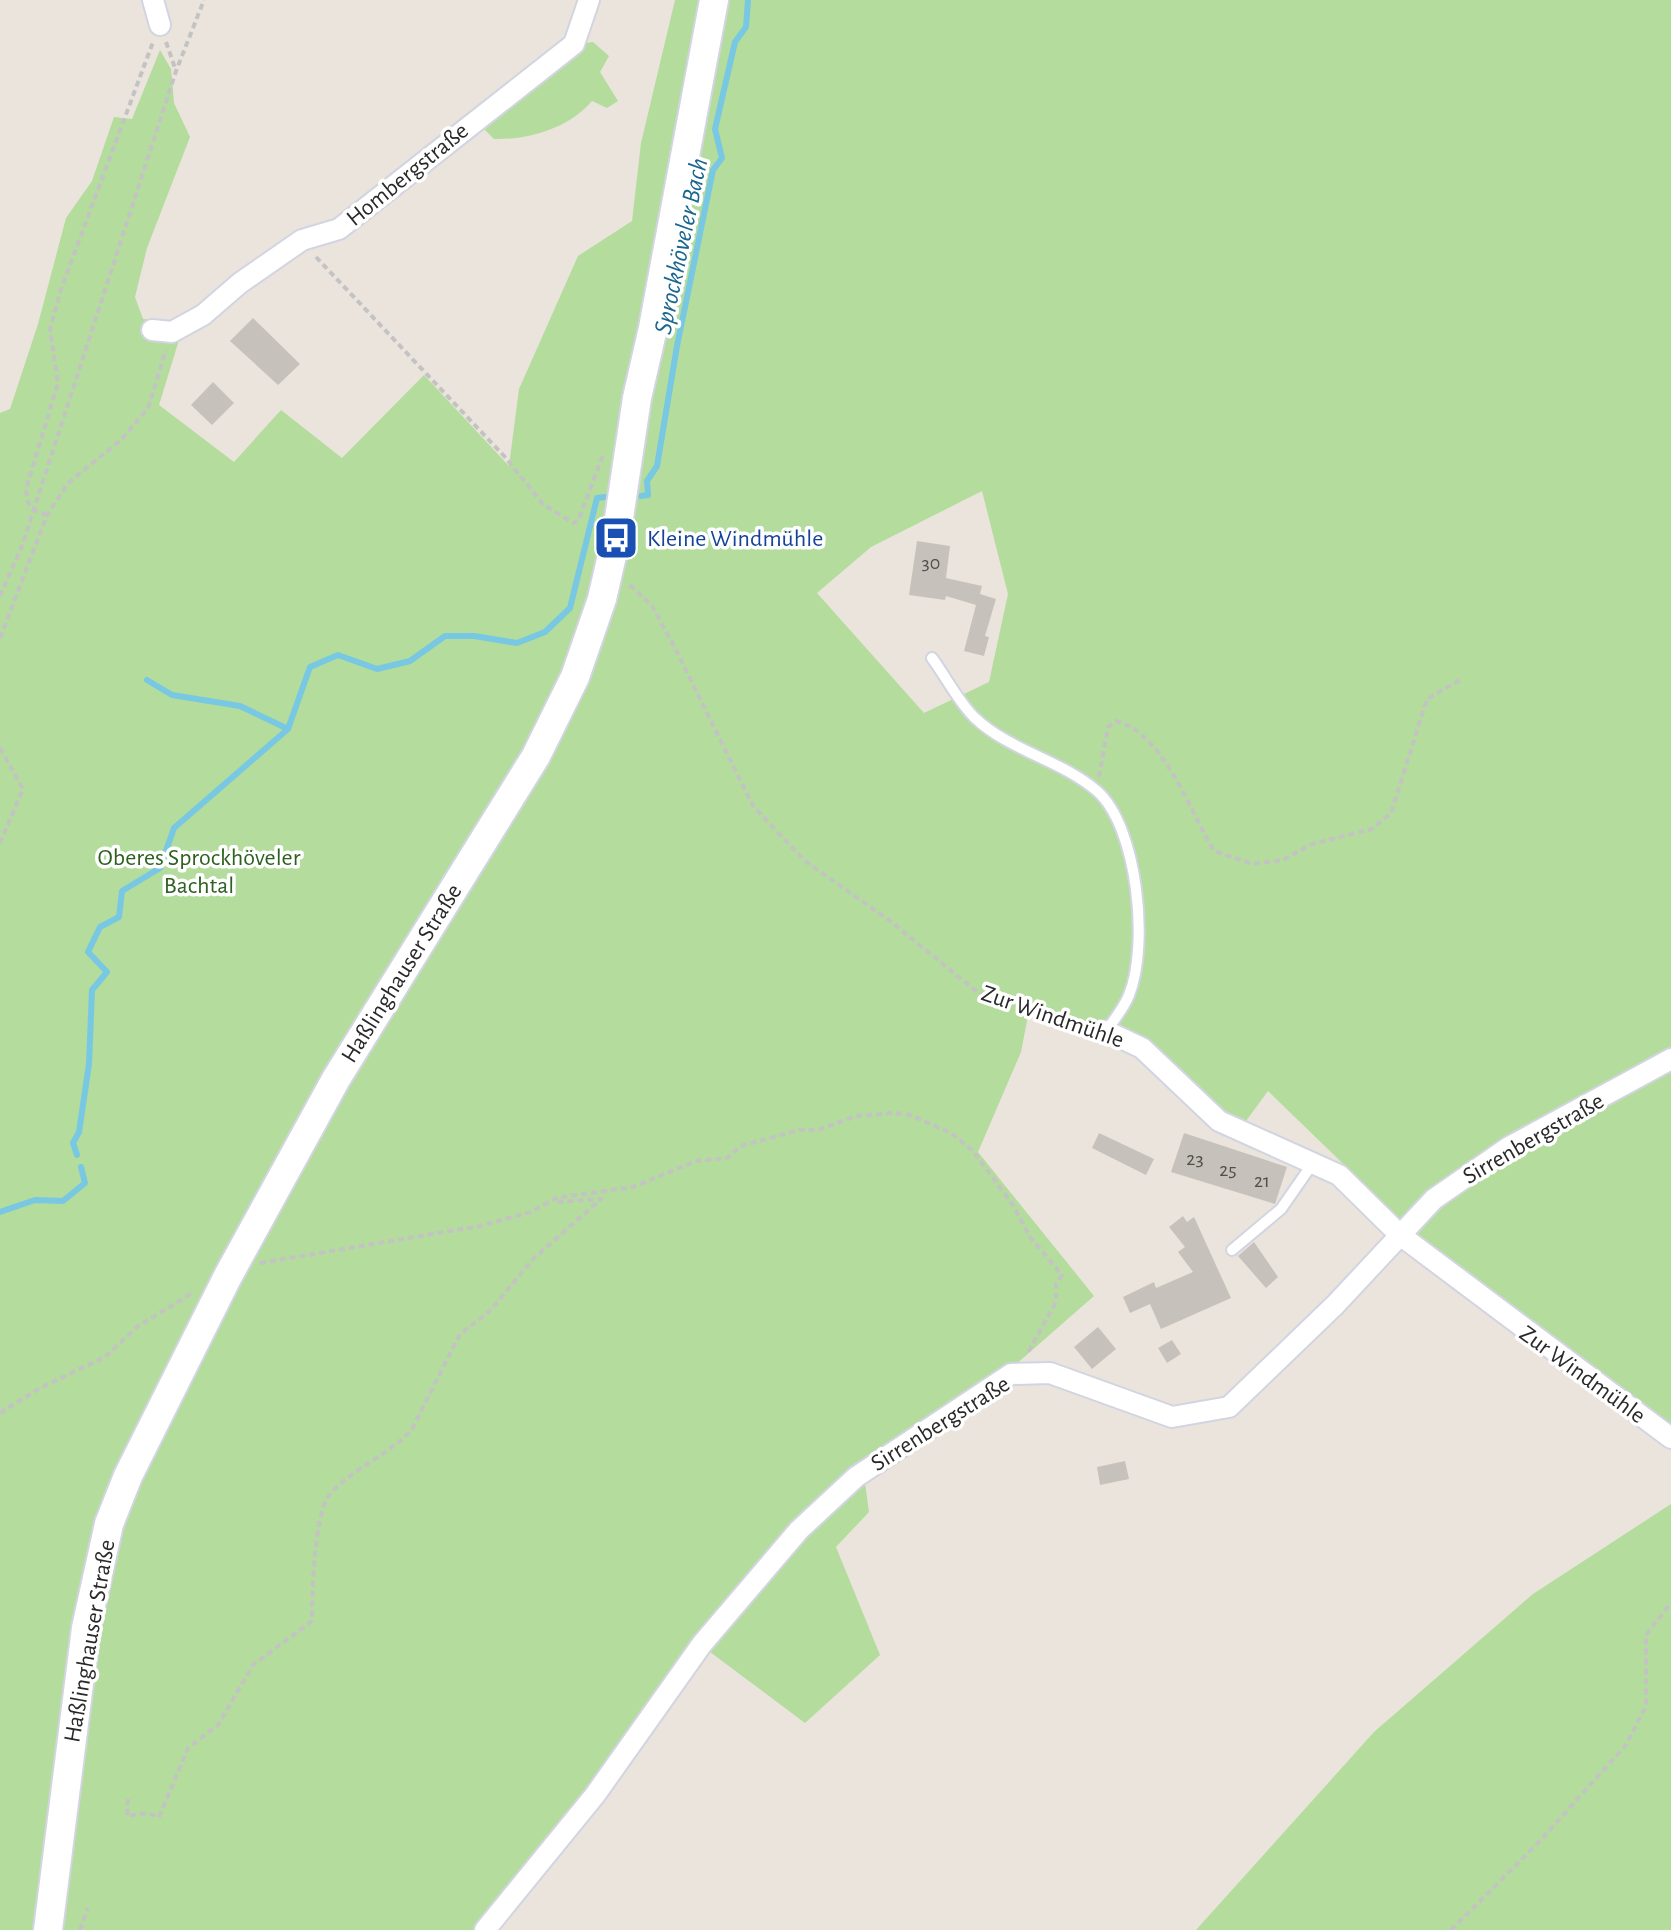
<svg xmlns="http://www.w3.org/2000/svg" width="1671" height="1930" viewBox="0 0 1671 1930" font-family="'Alegreya Sans',sans-serif">
  <style>
    .green { fill: #b3dc9d; fill-rule: evenodd }
    .lines { fill: none; stroke-linecap: round; stroke-linejoin: round }
    .stream { stroke: #78c8e3; stroke-width: 6 }
    .building { fill: #c6c2bb }
    .lane-casing { stroke: #d2d5e1; stroke-width: 14 }
    .street-casing { stroke: #d2d5e1; stroke-width: 24 }
    .secondary-casing { stroke: #d2d5e1; stroke-width: 32 }
    .path { stroke: #c3c3c3; stroke-width: 4; stroke-dasharray: 6 4; stroke-linecap: butt }
    .lane { stroke: #fff; stroke-width: 10 }
    .street { stroke: #fff; stroke-width: 20 }
    .secondary { stroke: #fff; stroke-width: 28 }
    .labels { text-anchor: middle; stroke-width: 7; stroke-linejoin: round; paint-order: stroke }
    .number-label { font-size: 20px; fill: #504f4e }
    .street-label { font-size: 24px; fill: #292929; stroke: #fff }
    .transit-label { font-size: 24px; fill: #164399; stroke: #fff; text-anchor: start }
    .park-label { font-size: 24px; fill: #2e6020; stroke: #fff }
    .water-label { font-size: 26px; font-style: italic; fill: #19668e; stroke: #fff }
  </style>
  <rect width="100%" height="100%" fill="#eae4dc"/>
  <path class="green" d="M675,0H1671V1430L1426,1244L1268,1091L1243,1125L1223,1117L1137,1035L1030,1005L1021,1052L978,1152L1094,1296L1007,1372L854,1470L480,1930H0V413L10,409L38,324L66,218L92,181L114,117L132,119L160,50L171,69L174,103L190,137L147,248L135,297L143,319L176,323L179,340L159,405L234,462L281,410L342,458L424,375L509,466L519,389L578,256L632,221L641,143ZM982,491L1008,594L989,682L924,713L817,593L871,547Z
    M593,42L609,56L600,72L618,101L607,108L592,101C569,128 529,140 494,139L482,127L579,44Z
    M865,1483L869,1512L836,1547L880,1655L805,1723L706,1649L803,1532Z
    M1671,1504V1930H1196L1374,1732L1533,1594Z"/>
  <g class="lines">
    <path class="stream" d="M641,496L648,495L647,481L657,466L677,346L713,170L722,158L715,129L735,42L746,27L748,0
      M147,680L172,695L240,706L288,729
      M77,1155L73,1143L79,1132L89,1064L92,990L107,972L88,952L100,927L119,917L122,891L160,868L174,828L288,729L310,667L338,655L377,669L410,661L445,636H474L517,643L545,632L570,608L597,498L605,497
      M0,1212L35,1200L63,1201L85,1183L81,1167"/>
  </g>
  <path class="building" d="M253,318L300,364L278,385L230,341Z
    M213,382L234,403L212,425L191,405Z
    M917,541L950,546L946,578L982,586L980,594L996,599L985,636L989,637L984,656L964,651L976,605L946,596L945,600L909,595Z
    M1099,1133L1154,1159L1146,1175L1092,1148Z
    M1184,1133L1287,1167L1275,1204L1171,1172Z
    M1183,1216L1187,1222L1194,1217L1231,1298L1161,1329L1150,1304L1130,1313L1123,1297L1154,1282L1156,1288L1193,1272L1178,1252L1185,1247L1169,1227Z
    M1254,1242L1278,1277L1266,1288L1238,1256Z
    M1098,1327L1116,1349L1092,1369L1074,1347Z
    M1172,1340L1181,1354L1167,1363L1158,1348Z
    M1125,1461L1129,1479L1100,1485L1097,1467Z"/>
  <g class="lines">
    <g class="lane-casing">
      <path id="lane" d="M932,658C946,677 959,703 975,718C1010,751 1061,760 1097,791C1138,827 1149,946 1129,995C1124,1008 1114,1020 1106,1031
        M1232,1250L1281,1209L1313,1163"/>
    </g>
    <g class="street-casing">
      <path id="street" d="M153,0L160,25
        M152,330L172,332L203,315L240,283L302,240L339,229L574,44L589,0
        M1106,1031L1142,1048L1219,1121L1339,1175L1400,1235L1671,1438
        M485,1930L595,1795L702,1644L799,1530L856,1477L1011,1374L1050,1373L1172,1417L1229,1407L1336,1304L1434,1199L1509,1147L1671,1059"/>
    </g>
    <g class="secondary-casing">
      <path id="secondary" d="M48,1930L86,1628L109,1524L128,1476L228,1276L336,1079L536,756L575,677L602,599L616,538L637,398L653,328L714,0"/>
    </g>
    <path class="path" d="M166,42L176,71
      M316,257L505,457L543,504L573,523L578,521L603,455
      M47,515C30,510 27,506 26,489L58,383L50,329L61,289L153,42
      M630,585L652,606L674,646L753,806L805,861L889,920L977,992L1089,1026
      M0,596L22,546L176,71L204,0
      M0,638L47,515L68,483L121,440L148,408L166,350
      M0,748L23,789L0,843
      M1099,777L1108,727L1116,721C1164,733 1190,812 1214,851L1253,864L1283,860L1312,844L1372,829L1391,813L1427,699L1460,680
      M260,1263L480,1226L531,1212L556,1198L633,1187L696,1161L727,1158L741,1146L799,1130H818L856,1116L893,1113L910,1115L951,1133L972,1150L1013,1205L1030,1237L1062,1275L1056,1284V1302L1027,1354
      M0,1413L40,1388L105,1357L138,1326L194,1292
      M128,1799L127,1816L147,1813L159,1817L188,1748L218,1725L253,1665L312,1621C312,1595 314,1512 330,1494C353,1468 389,1455 412,1429L460,1334L490,1311L533,1259L601,1199L554,1202
      M80,1930L88,1908
      M1451,1930L1538,1843L1626,1745L1646,1706V1635L1671,1603"/>
    <use href="#lane" class="lane"/>
    <use href="#street" class="street"/>
    <use href="#secondary" class="secondary"/>
  </g>
  <defs>
    <g id="bus-square" transform="scale(2.3)"><rect x="-9" y="-9" width="18" height="18" rx="4" fill="#1a4fb4" stroke="#fff"/><path d="M-5-6H5V4H4V6H2V4H-2V6H-4V4H-5ZM-3.5-4V0h7V-4ZM-3.5 1.2v1.5H-2V1.2ZM2 1.2v1.5H3.5V1.2Z" fill="#fff"/></g>
  </defs>
  <g fill-rule="evenodd">
    <use href="#bus-square" x="616" y="538"/>
  </g>
  <g class="labels">
    <g class="number-label">
      <text x="931" y="569">30</text>
      <text x="1195" y="1165">23</text>
      <text x="1228" y="1176">25</text>
      <text x="1262" y="1187">21</text>
    </g>
    <g class="street-label">
      <text transform="translate(407 174) rotate(-39)" y="8">Hombergstraße</text>
      <text transform="translate(401 973) rotate(-58)" y="8">Haßlinghauser Straße</text>
      <text transform="translate(1053 1016) rotate(19)" y="8">Zur Windmühle</text>
      <text transform="translate(1533 1138) rotate(-30)" y="8">Sirrenbergstraße</text>
      <text transform="translate(1583 1374) rotate(36)" y="8">Zur Windmühle</text>
      <text transform="translate(940 1423) rotate(-32)" y="8">Sirrenbergstraße</text>
      <text transform="translate(89 1641) rotate(-80)" y="8">Haßlinghauser Straße</text>
    </g>
    <g class="transit-label">
      <text x="647" y="546">Kleine Windmühle</text>
    </g>
    <g class="park-label">
      <text x="199" y="865">Oberes Sprockhöveler<tspan x="199" dy="28">Bachtal</tspan></text>
    </g>
    <g class="water-label">
      <text transform="translate(680 246) rotate(-78)" y="9">Sprockhöveler Bach</text>
    </g>
  </g>
</svg>
